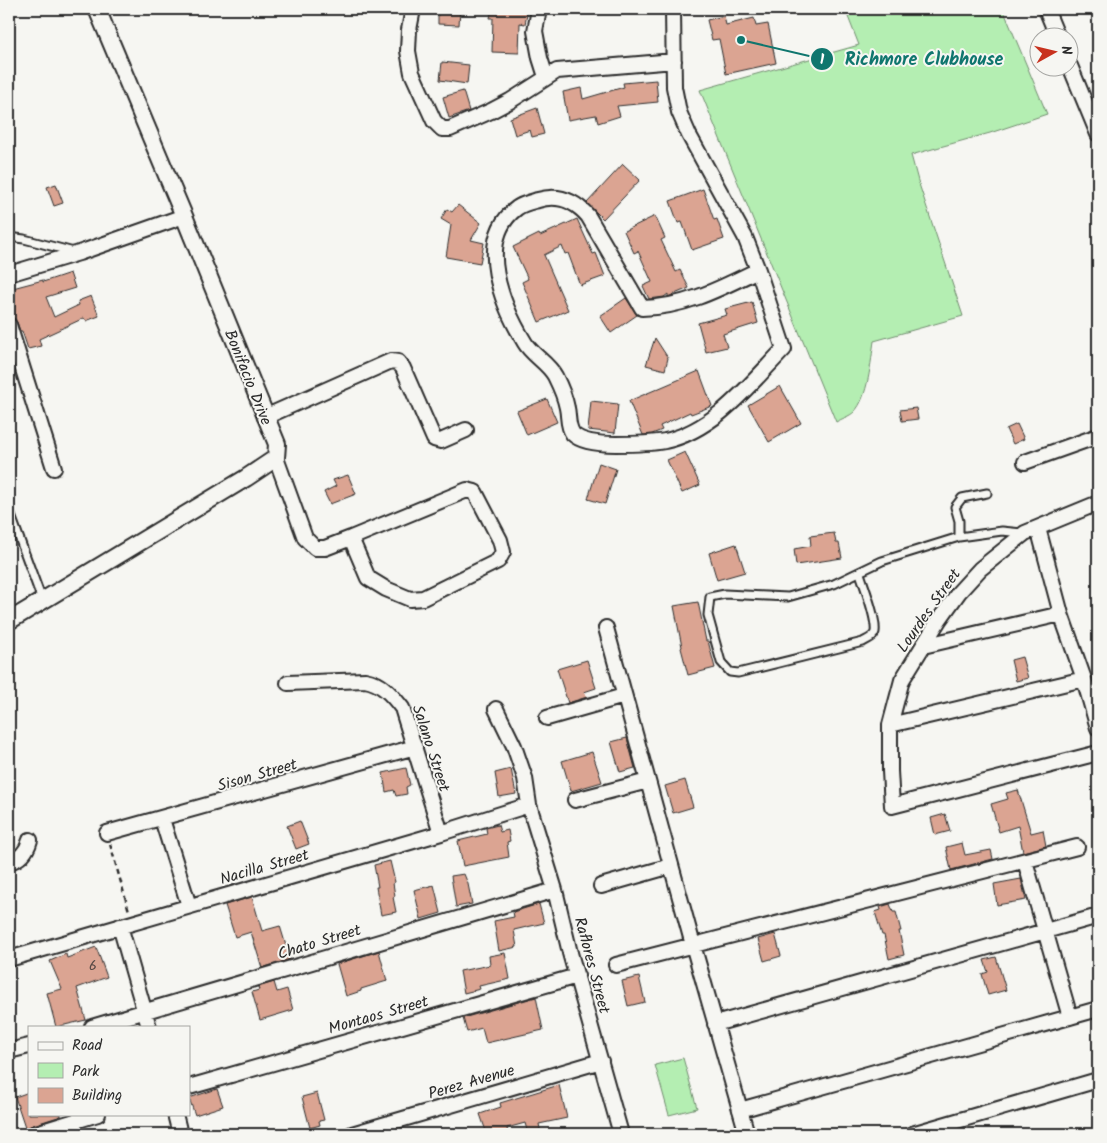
<svg xmlns="http://www.w3.org/2000/svg" width="1107" height="1143" viewBox="0 0 1107 1143" font-family="Kalam,sans-serif">
  <style>
    .green { fill: #b4eeb2; stroke: #708c6e }
    .building { fill: #dba492; stroke: #2b2b2b }
    .lines { fill: none; stroke-linecap: round; stroke-linejoin: round }
    .service-casing { stroke: #2b2b2b; stroke-width: 11 }
    .minor-casing { stroke: #2b2b2b; stroke-width: 18 }
    .tertiary-casing { stroke: #2b2b2b; stroke-width: 20 }
    .path { stroke: #2b2b2b; stroke-width: 2.5; stroke-dasharray: 5 4; stroke-linecap: butt }
    .service { stroke: #f6f6f2; stroke-width: 7 }
    .minor { stroke: #f6f6f2; stroke-width: 14 }
    .tertiary { stroke: #f6f6f2; stroke-width: 16 }
    .labels { text-anchor: middle; stroke-width: 4; stroke-linejoin: round; paint-order: stroke }
    .number-label { font-size: 14px; fill: #574945 }
    .street-label { font-size: 16px; fill: #2b2b2b; stroke: #f6f6f2 }
    .leader { fill: none; stroke: #0f766e; stroke-width: 2 }
    .callout-dot { fill: #0f766e; stroke: #f6f6f2; stroke-width: 2 }
    .mark-label { font-size: 15px; text-anchor: middle; font-weight: bold; fill: #fff }
    .callout-label { font-size: 18px; text-anchor: middle; font-weight: bold; fill: #0f766e; stroke: #f6f6f2; stroke-width: 4; stroke-linejoin: round; paint-order: stroke }
  </style>
  <rect width="100%" height="100%" fill="#f6f6f2"/>
  <filter id="ink" filterUnits="userSpaceOnUse"><feTurbulence type="fractalNoise" baseFrequency=".02" numOctaves="2"/><feDisplacementMap in="SourceGraphic" scale="10" xChannelSelector="R" yChannelSelector="G"/><feConvolveMatrix kernelMatrix="1 2 1 2 8 2 1 2 1" color-interpolation-filters="sRGB"/></filter>
  <g filter="url(#ink)">
    <path class="green" d="M845,9H1003L1047,114L990,133L911,155L918,181L963,316L874,341C871,361 868,398 854,412C850,416 841,419 836,422L700,90L859,45Z
      M683,1058L697,1108L669,1115L655,1065Z"/>
    <path class="building" d="M438,9H460L459,25L438,24Z
      M492,9H528L525,24L520,23L519,53L492,52L493,18H490Z
      M724,16L726,25L754,18L756,26L768,24L776,63L726,74L719,39L712,40L707,20Z
      M442,62L469,65L467,84L440,80Z
      M656,80L658,102L617,106L620,116L598,123L596,115L568,120L563,92L581,88L583,99L624,87L623,83Z
      M463,91L469,111L449,118L443,97Z
      M537,108L544,134L532,137L530,130L515,135L510,118Z
      M623,164L640,180L603,219L587,203Z
      M56,184L63,203L54,206L47,187Z
      M703,189L714,220L717,219L724,239L692,250L682,222L678,223L670,201Z
      M458,205L481,223L471,240L484,243L480,263L446,257L451,225L441,219L447,209L452,212Z
      M655,216L665,238L661,240L676,272L680,270L689,288L670,296L668,297V294L664,297L649,299L643,286L652,282L638,251L634,253L624,231Z
      M577,219L593,254L596,253L605,276L580,285L568,253L565,254L562,246L544,255L568,310L539,322L522,282L528,279L513,247L539,234L540,236Z
      M70,273L75,288L46,297L54,317L79,305L78,301L91,296L99,316L86,321L84,318L39,339L41,346L28,349L22,331H20L17,322L11,317L9,306V289L43,280V282Z
      M626,298L637,315L611,333L600,316Z
      M752,302L758,323L723,334L727,347L706,352L698,323L727,315L725,309Z
      M655,338L668,358L665,370L646,365Z
      M699,371L712,406L691,414L690,412L660,426L662,430L652,434L643,435L629,401Z
      M780,386L801,423L769,442L748,405Z
      M547,399L557,422L527,435L517,411Z
      M591,401L618,404L615,433L588,430Z
      M916,408L918,419L902,421L900,410Z
      M1017,424L1024,439L1013,444L1006,429Z
      M685,452L700,485L682,493L667,460Z
      M599,463L616,469L605,504L588,499Z
      M348,475L356,494L330,504L324,492L336,486L333,480Z
      M834,533L836,543H839L842,558L796,565L794,549L811,546L810,536Z
      M736,544L745,572L717,580L709,553Z
      M698,602L706,641H708L715,668L688,675L681,648L682,647L674,606Z
      M1022,657L1028,678L1016,681L1011,660Z
      M587,660L596,688L584,692L587,697L568,703L557,669Z
      M627,738L635,768L620,772L611,742Z
      M592,752L602,782L571,791L562,761Z
      M406,768L410,785L406,787L407,794L396,796L394,790L386,792L383,773Z
      M511,769L516,794L499,797L495,773Z
      M685,780L693,807L673,813L665,786Z
      M1018,790L1031,833L1043,830L1046,846L1023,852L1018,826L999,832L991,804L1008,799L1006,793Z
      M945,814L950,831L935,835L931,818Z
      M300,821L309,844L296,849L287,826Z
      M498,825L500,832L508,830L510,841L507,842L509,857L463,866L458,841L487,834L486,828Z
      M962,843L965,855L991,850L993,859L951,870L946,847Z
      M390,861L395,882L393,883L395,896L393,897L396,912L381,915L376,887H378L374,865Z
      M464,874L468,884L472,904L456,907L451,876Z
      M1021,879L1026,900L997,905L994,884Z
      M434,885L441,913L421,919L414,890Z
      M252,897L262,931L280,926L290,959L262,968L251,932L235,937L225,905Z
      M539,904L544,923L514,930L517,947L499,951L494,921L514,917L513,912Z
      M890,904L893,912H896L901,931H899L904,955L889,959L884,935H882L875,912L881,910L880,907Z
      M775,934L781,956L764,961L758,939Z
      M96,947L107,977L77,988L86,1020L56,1027L47,993L62,989L50,961L66,954L67,958Z
      M379,951L387,981L361,989V991L346,996L337,964Z
      M505,953L510,979L479,986L480,989L464,993L460,971L490,965L489,956Z
      M996,957L1006,990L988,995L982,974L988,972L984,960Z
      M639,977L645,1002L628,1006L622,981Z
      M274,982L277,992L287,989L293,1010L260,1020L252,992L259,990L258,987Z
      M536,997L543,1030L486,1043L482,1028L467,1032L463,1018Z
      M559,1085L567,1118L539,1124L541,1134H528L525,1123L507,1128L508,1134H487L480,1114L501,1107L500,1103Z
      M217,1089L223,1106L195,1115L189,1098Z
      M29,1092V1114H61V1116L30,1126L26,1130L15,1097Z
      M317,1093L324,1120L319,1121L320,1125L310,1128L302,1097Z"/>
    <g class="lines">
      <g class="service-casing">
        <path id="service" d="M9,237L24,239L74,252
          M9,510L42,600
          M959,537V521L955,507L962,498L987,493
          M860,573C864,586 877,619 875,632C874,637 868,639 863,642L738,673L730,672L721,662L708,615L710,597L725,594L788,597L834,584L882,561L959,537L1002,531L1022,533"/>
      </g>
      <g class="minor-casing">
        <path id="minor" d="M413,9L409,30L408,51L412,73L434,121L442,129H450L491,111L510,101L557,71L674,61
          M539,9L535,31L540,58L546,77
          M673,9L674,87L679,112L689,135L745,237L758,270L784,349C750,384 715,430 665,441C649,444 633,444 616,444C604,444 582,443 573,434C567,426 569,416 567,408C565,397 560,386 555,376C548,363 532,355 525,343C503,307 474,240 517,208C522,204 531,202 538,200C558,194 574,200 588,216L642,308C683,308 721,288 758,270
          M1046,9L1058,38
          M1070,66L1098,134
          M9,274L79,253L184,216
          M9,325L54,468
          M265,417L391,361L398,362L403,368L434,439L441,441L466,430
          M276,458L305,538L315,548H325L351,538L467,490L475,492L500,540L503,552L498,561L423,598L410,599L386,589L368,578L351,538
          M1025,462L1098,436
          M1098,503L1025,533L980,569L959,592L939,620L902,680L890,725V771L892,806L1098,753
          M1038,528L1061,614L1084,679L1098,728
          M606,628L693,945L747,1134
          M923,646L1061,614
          M288,683L365,680C382,683 392,695 402,708L441,833
          M496,709L514,746L525,778L529,805L555,890L570,953L621,1134
          M547,718L624,696
          M890,725L1084,679
          M575,800L648,781
          M162,819L189,906
          M107,833L415,747
          M1025,861L1070,1017
          M9,862C21,859 27,851 30,840
          M601,886L671,866
          M120,926L149,1027
          M9,959L441,833L529,805
          M616,965L1077,847
          M715,1024L1095,917
          M92,1027L555,890
          M9,1051L29,1046
          M189,1087L577,976
          M740,1110L1098,1009
          M175,1114L180,1134
          M33,1134L98,1114
          M352,1134L601,1061
          M912,1134L1098,1080"/>
      </g>
      <g class="tertiary-casing">
        <path id="tertiary" d="M9,621L246,478L276,458L277,444L184,216L97,9"/>
      </g>
      <path class="path" d="M110,844L129,911"/>
      <use href="#service" class="service"/>
      <use href="#minor" class="minor"/>
      <use href="#tertiary" class="tertiary"/>
    </g>
  </g>
  <g class="labels">
    <g class="number-label">
      <text x="93" y="970">6</text>
    </g>
    <g class="street-label">
      <text transform="translate(249 377) rotate(68)" y="6">Bonifacio Drive</text>
      <text transform="translate(928 610) rotate(-55)" y="6">Lourdes Street</text>
      <text transform="translate(432 748) rotate(72)" y="6">Salano Street</text>
      <text transform="translate(257 774) rotate(-16)" y="6">Sison Street</text>
      <text transform="translate(264 866) rotate(-16)" y="6">Nacilla Street</text>
      <text transform="translate(319 941) rotate(-17)" y="6">Chato Street</text>
      <text transform="translate(593 965) rotate(75)" y="6">Raflores Street</text>
      <text transform="translate(378 1014) rotate(-16)" y="6">Montaos Street</text>
      <text transform="translate(471 1081) rotate(-16)" y="6">Perez Avenue</text>
    </g>
  </g>
  <path class="leader" d="M741 40L822 59"/>
  <g class="callout-dot">
    <circle cx="741" cy="40" r="5"/>
    <circle cx="822" cy="59" r="12"/>
  </g>
  <g class="mark-label">
    <text x="822" y="64">1</text>
  </g>
  <g class="callout-label">
    <text x="924" y="65">Richmore Clubhouse</text>
  </g>
  <rect width="1107" height="1143" fill="none" stroke="#f6f6f2" stroke-width="30"/>
  <rect x="15" y="15" width="1077" height="1113" fill="none" stroke="#2b2b2b" stroke-width="2" filter="url(#ink)"/>
  <rect x="28" y="1026" width="162" height="90" fill="#f6f6f2" stroke="#a5a5a2"/>
  <rect x="38" y="1042" width="25" height="8" fill="#f6f6f2" stroke="#a5a5a2"/>
  <text x="72" y="1050" font-size="15" fill="#2b2b2b">Road</text>
  <rect x="38" y="1063" width="25" height="15" fill="#b4eeb2" stroke="#a5a5a2"/>
  <text x="72" y="1076" font-size="15" fill="#2b2b2b">Park</text>
  <rect x="38" y="1088" width="25" height="15" fill="#dba492" stroke="#a5a5a2"/>
  <text x="72" y="1100" font-size="15" fill="#2b2b2b">Building</text>
  <g transform="translate(1054 52) rotate(82)"><circle r="24" fill="#f6f6f2" stroke="#a5a5a2"/>
  <path d="M0-4L9 19L0 12L-9 19Z" fill="#c8321e"/>
  <text y="-8" font-size="14" font-weight="bold" text-anchor="middle" fill="#2b2b2b">N</text>
  </g>
</svg>
